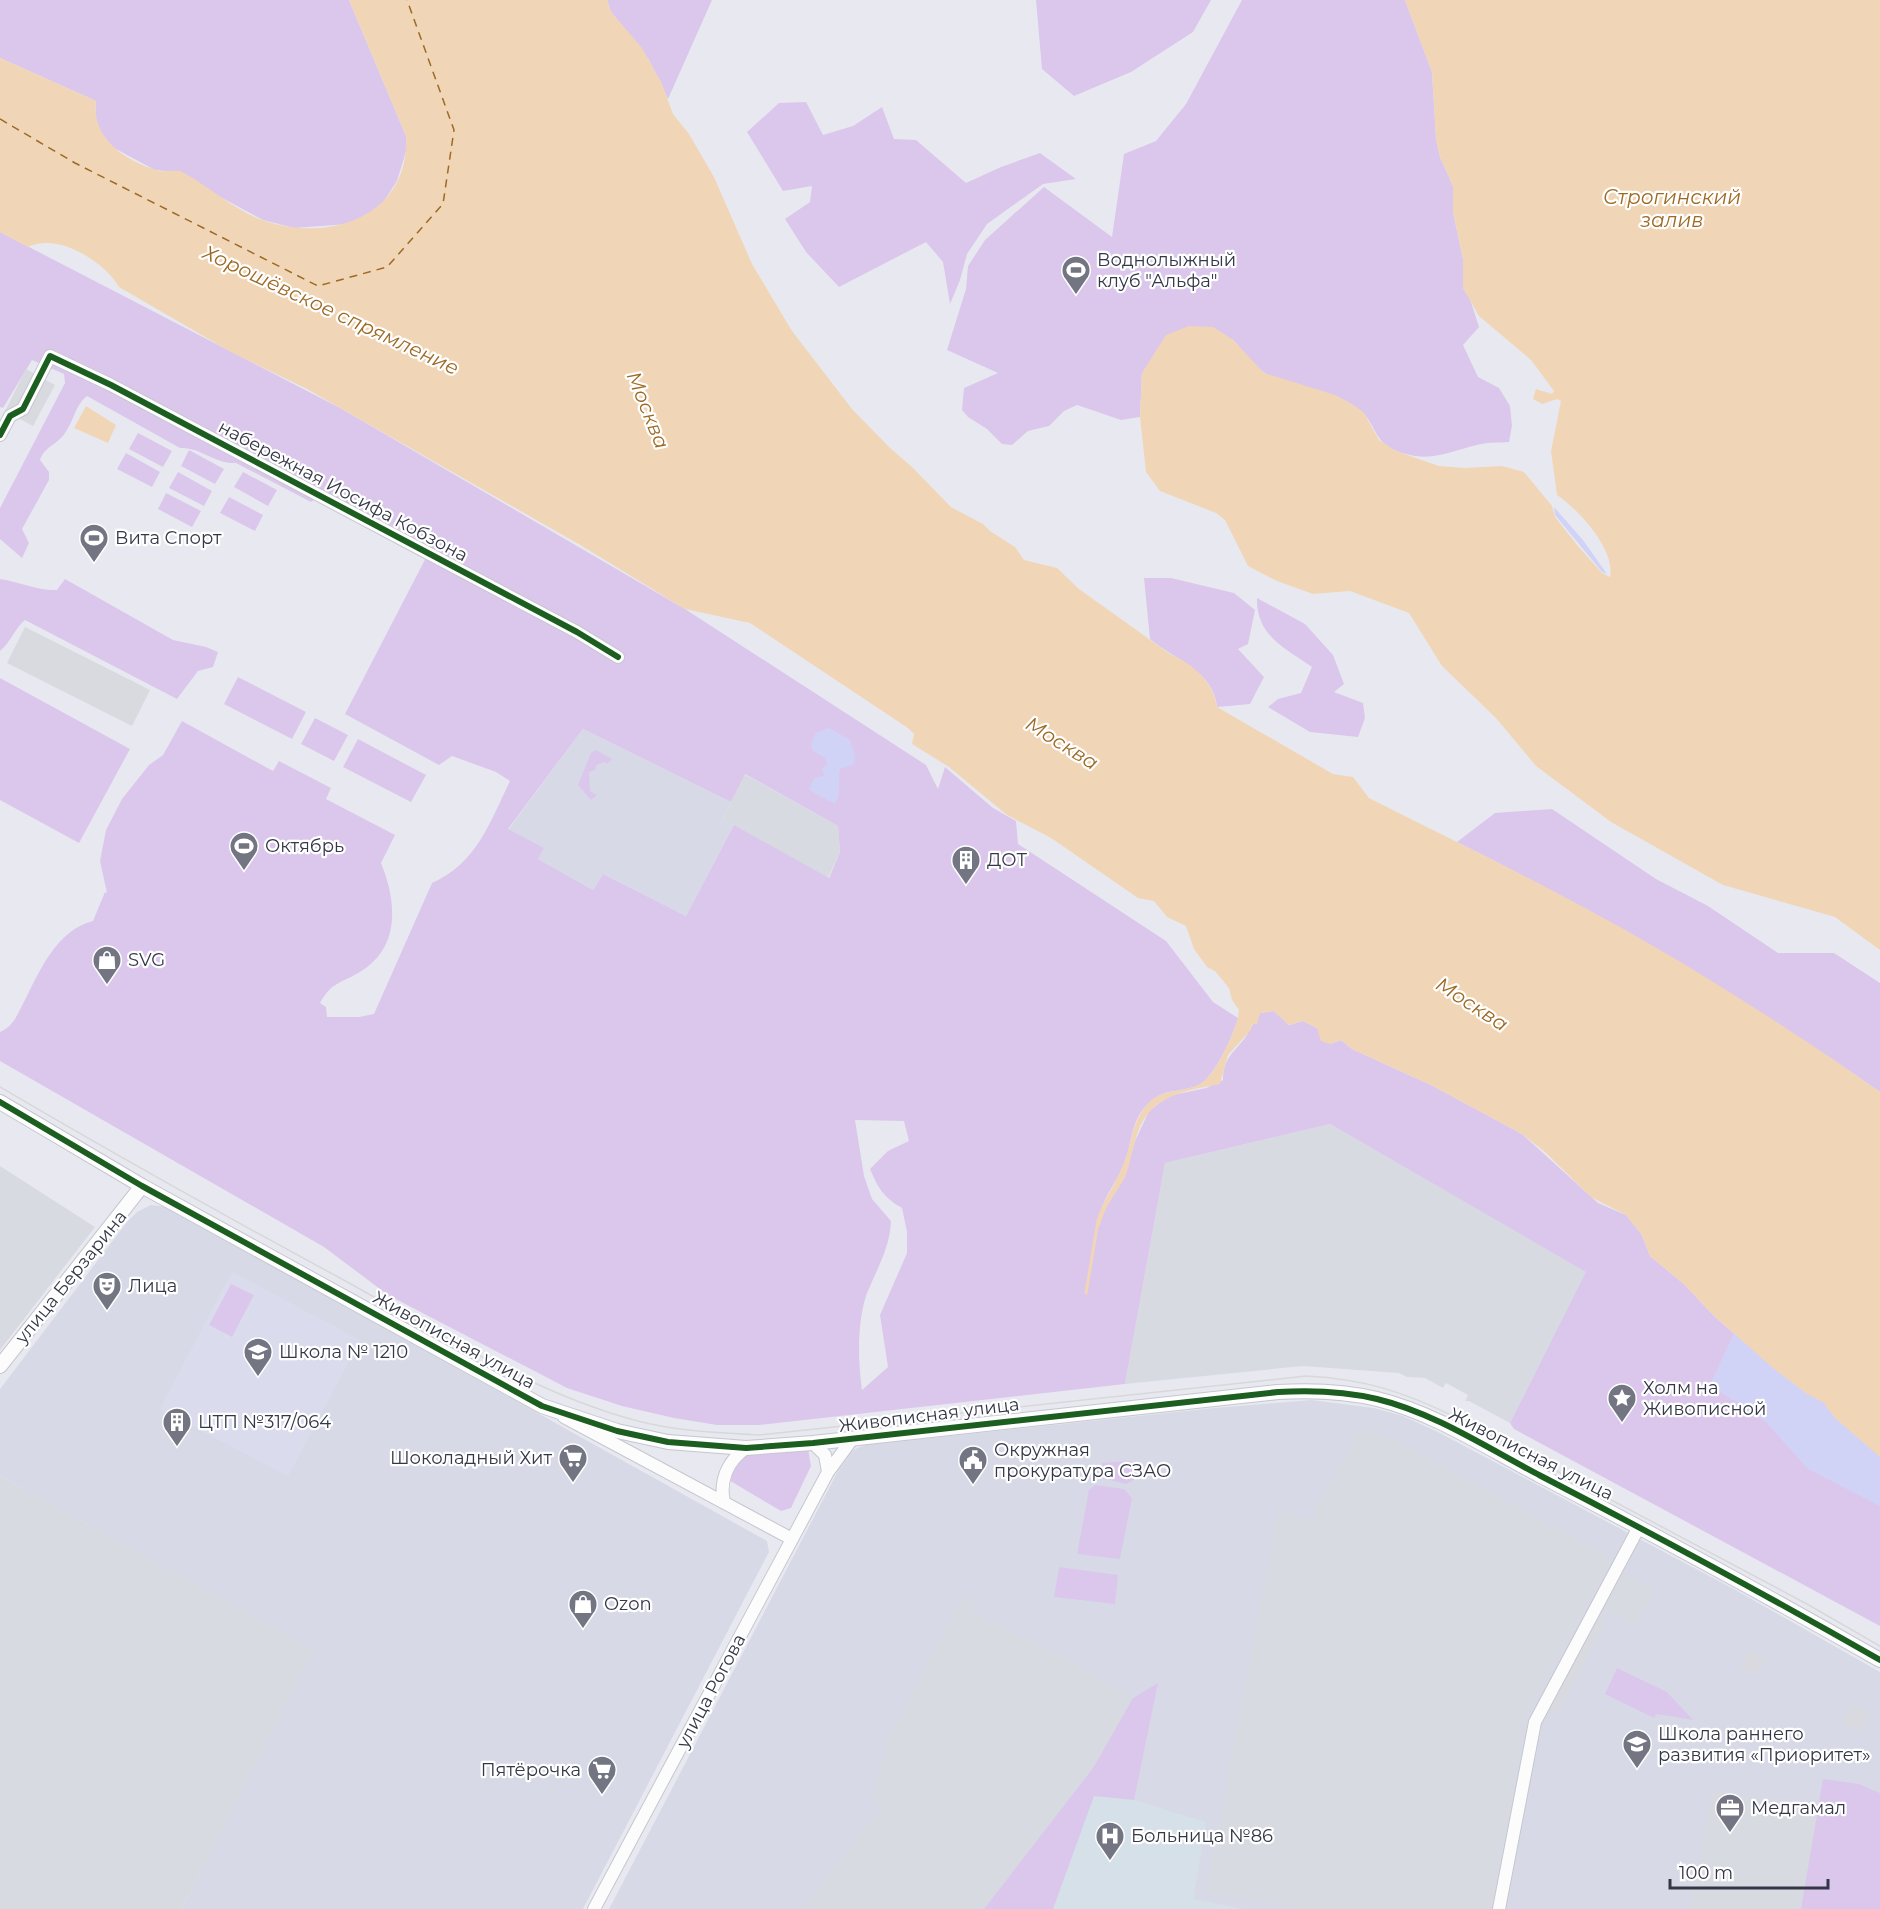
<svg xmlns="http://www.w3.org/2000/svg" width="1880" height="1909" viewBox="0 0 1880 1909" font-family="Montserrat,sans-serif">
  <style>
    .residential { fill: #d7dae6 }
    .industrial { fill: #d8dae2 }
    .education { fill: #dadcee }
    .medical { fill: #d5e0e8 }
    .green { fill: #dbc7ec; fill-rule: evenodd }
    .sand { fill: #d1d3f6 }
    .parking { fill: #d8dadf }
    .water { fill: #f0d6b7 }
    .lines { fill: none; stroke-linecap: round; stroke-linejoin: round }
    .stream { stroke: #f0d6b7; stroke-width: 3 }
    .ferry { stroke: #9d6a25; stroke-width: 1.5; stroke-dasharray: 8 6; stroke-linecap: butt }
    .minor-casing { stroke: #c5c7ce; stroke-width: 14 }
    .tertiary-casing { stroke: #c5c7ce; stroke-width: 16 }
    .minor { stroke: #fcfcfd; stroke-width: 12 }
    .tertiary { stroke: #fcfcfd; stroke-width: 14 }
    .tram { stroke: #d8d8d9; stroke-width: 1.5 }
    .cycleway-casing { stroke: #fff; stroke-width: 10 }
    .cycleway { stroke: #1b5e20; stroke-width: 6 }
    .labels { text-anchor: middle; stroke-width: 4.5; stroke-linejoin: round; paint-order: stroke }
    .poi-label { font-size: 18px; fill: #343846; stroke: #fff; text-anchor: start }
    .street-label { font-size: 18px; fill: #343846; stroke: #fff }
    .water-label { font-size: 20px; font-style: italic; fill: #9d6a25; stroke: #fff }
  </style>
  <rect width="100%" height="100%" fill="#e8e9f0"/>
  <path class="residential" d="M583,729L731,802L723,819L734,825L686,916L603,874L593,890L538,859L543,848L508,830Z
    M151,1205L168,1207L767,1541L769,1552L583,1909H182L313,1649L0,1476V1389L127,1222L137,1212Z
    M1311,1400L1374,1408L1403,1416L1438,1432L1732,1588L1880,1672V1909H609L838,1471L853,1450L865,1445L1214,1408Z"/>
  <path class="industrial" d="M744,774L838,826L840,852L828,878L723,819Z
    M1330,1124L1587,1272L1510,1423L1469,1401H1465L1468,1395L1446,1383L1443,1388L1425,1378L1407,1377L1399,1373L1303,1366L1125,1384L1165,1163Z
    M0,1166L95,1227L0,1350Z
    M1360,1428L1395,1440L1612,1558L1528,1712L1490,1909H1282L1283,1904L1206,1893L1278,1508L1313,1521L1317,1507Z
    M0,1476L314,1649L182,1909H0Z
    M1622,1573L1655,1590L1635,1627L1602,1608Z
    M963,1595L976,1603L972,1611L1016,1635L1035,1641L1133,1698L1093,1768L984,1909H800L881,1808L872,1801L889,1737Z
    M1712,1791L1818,1805L1801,1909H1690Z"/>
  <path class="education" d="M232,1272L360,1340L288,1476L160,1409Z"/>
  <path class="medical" d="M1093,1768L1134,1800L1206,1822L1193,1899L1244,1909H984Z"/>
  <path class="green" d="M0,0H349L406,136L407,148L397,181L384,201L371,212L348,224L294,228L263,220L174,172L155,170L114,148L105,140L95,121L96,101L0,58Z
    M607,0H712L668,99L649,60L611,12Z
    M1036,0H1211L1193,32L1131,72L1074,96L1042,69Z
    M1242,0H1405L1432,72L1436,138L1440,157L1453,186V212L1463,259V288L1470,299L1479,327L1463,345L1478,377L1499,388L1510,406L1512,426L1509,442C1500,443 1490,442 1481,444C1457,449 1435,461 1410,455C1369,446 1380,424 1357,408C1329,387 1293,390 1263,372C1251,365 1243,349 1232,339L1142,373L1140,417L1121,420L1077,405L1064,411L1049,426L1028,431L1012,445L1002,444L987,429L968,417L962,410L964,388L998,373L947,350L966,289L968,266L985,240L1044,187L1112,237L1124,154L1156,141L1186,104Z
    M806,102L823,135L853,126L882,107L894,139L916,140L966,183L1001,167L1040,153L1076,179L1043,184L987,224L967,254L960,280L950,304L943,262L926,242L839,287L806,252L785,219L810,202L812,186L783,191L747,132L779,103Z
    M0,232L342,409L685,609L926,765L938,789L945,767L993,808L1016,821L1018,844L1166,941L1213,1002L1238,1018C1234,1034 1214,1078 1199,1085C1179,1094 1163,1086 1145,1107C1130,1124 1132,1146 1123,1167C1113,1188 1100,1201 1099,1225L1109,1199L1125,1176L1135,1141L1149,1111L1169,1096L1206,1088L1223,1080C1223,1059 1233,1053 1245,1038C1250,1030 1254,1021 1260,1013L1274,1011L1289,1025L1303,1021L1317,1028L1330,1044L1341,1040L1352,1049L1433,1086L1522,1134L1598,1203L1626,1215L1642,1235L1650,1256L1685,1285L1713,1315L1773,1368L1880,1457V1626L1514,1429L1510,1423L1586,1272L1330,1124L1165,1163L1125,1384L759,1425H717L674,1418L622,1406L567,1388L388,1295L324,1247L0,1061V1032C15,1025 17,1014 25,1000C40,970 57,930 93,921L105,892L107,893L100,861L106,830L122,799L149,765L163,755L182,721L273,771L279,761L331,788L326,799L395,835L381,863C397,902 401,949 358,973C339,984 331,983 320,1003L326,1007L327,1017H359L374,1014L432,883C477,863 490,822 510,781L496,772L452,756L439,765L345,714L432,546L332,495L324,493L311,502L236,463C214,464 201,447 180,448L87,396C75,405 74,421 65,433C57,445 45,446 40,460L49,472V480L22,529L29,543L22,558L0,539V508L65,383L64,374L32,360L3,408L0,407ZM583,729L731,802L745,774L838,826L840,852L829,878L734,825L686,916L603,874L593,890L538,859L544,848L508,829ZM855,1120L904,1121L909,1141L888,1151L870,1169C878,1188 884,1198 902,1208L907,1232V1253L880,1315L888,1367L862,1390C858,1361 857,1324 866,1296C876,1270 890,1249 891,1221L872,1199L864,1176Z
    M138,433L172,451L163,467L129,449Z
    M189,450L224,469L215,484L181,466Z
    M126,453L160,472L152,487L117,469Z
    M178,472L212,491L204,506L169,488Z
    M243,472L277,490L268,506L234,487Z
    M166,493L201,511L192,527L158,509Z
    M229,497L263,515L255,531L220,513Z
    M1144,578H1171L1234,593L1255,610L1248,644L1238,649L1264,677L1250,704L1217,707C1214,671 1175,660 1150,639Z
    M0,579C20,582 38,591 57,590L65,579L173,640L206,647L218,652L213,667L198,671L177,699L25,620C14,629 11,642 0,651Z
    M1257,598L1305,624L1333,655L1344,684L1334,692L1363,703L1365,718L1358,737L1310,732L1268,707L1278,699L1301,693L1312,667C1285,648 1256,636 1257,598Z
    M238,677L306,712L292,739L224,704Z
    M0,678L130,749L79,843L0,800Z
    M315,718L348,735L334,761L301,744Z
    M358,739L426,775L411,802L343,767Z
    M596,750L612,759L607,764L604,762L597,765L595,770L589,772L590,791L597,795L591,800L578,785L591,753Z
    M1552,809L1656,879L1708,906L1778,953H1834L1880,983V1092C1745,998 1604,915 1457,842L1495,813Z
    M231,1284L254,1295L232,1337L209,1325Z
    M808,1449L811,1466L791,1508L781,1511L727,1479L744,1454Z
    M1129,1461L1138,1466L1134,1480L1126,1484L1101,1478L1102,1463Z
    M1095,1485L1124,1489L1132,1498L1120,1559L1077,1554L1089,1490Z
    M1059,1567L1118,1575L1115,1604L1054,1597Z
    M1617,1668L1667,1692L1693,1720L1657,1714L1654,1718L1605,1694Z
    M1158,1683L1134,1800L1094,1796L1053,1909H984L1093,1768L1133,1698Z
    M1823,1779L1859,1784L1880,1793V1909H1801Z"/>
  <path class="sand" d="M1554,507L1583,540L1607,574L1602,572L1555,515Z
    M829,728L850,740L855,755L854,764L840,769C837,782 842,791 835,804L809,790L814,778L824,776L822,769L827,764L825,758L812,750L811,743L816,733Z
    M1737,1326L1880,1442V1506L1808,1469L1766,1422L1710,1385Z"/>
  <path class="parking" d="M26,369L55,385L33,426L5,411Z
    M25,627L150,690L132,726L7,663Z
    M1598,1619L1605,1622L1558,1713L1549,1711Z
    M1749,1650L1766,1659L1757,1676L1740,1668Z
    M1852,1703L1870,1713L1859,1732L1841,1722Z"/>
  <path class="water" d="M349,0H607L611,12L642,48L662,84L673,114L689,134L714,177L752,264L792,331L852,409L890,448L912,467L951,507L983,524L990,531L1015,547L1024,560L1057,568L1079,589L1170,654C1193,664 1214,682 1217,707L1333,774L1353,777L1369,798C1474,851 1581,902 1682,963C1750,1004 1816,1047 1880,1092V1457L1835,1418L1823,1402L1807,1394L1773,1368L1713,1315L1685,1285L1650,1256L1642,1235L1626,1215L1591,1197L1545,1152L1522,1134L1433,1086L1352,1049L1341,1040L1330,1044L1321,1041L1317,1028L1303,1021L1289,1025L1274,1011L1260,1013L1257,1024H1252L1251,1030L1228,1055L1220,1084C1179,1092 1147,1096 1135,1141C1131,1153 1130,1165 1125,1177C1115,1196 1106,1202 1100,1226L1096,1223C1102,1201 1115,1186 1123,1165C1132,1145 1131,1124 1146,1106C1162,1087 1180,1094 1200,1084C1214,1078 1234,1034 1238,1018L1239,1010L1232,1000L1229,988L1215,971L1207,967L1194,949L1186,926L1167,917L1154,901L1138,898L1051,838L1007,815L949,767L912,744L914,734L908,728L750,623L685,609L582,546L307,389L231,352L119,287C104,261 57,232 28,247L0,232V58L96,101C91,138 124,160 156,170C164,173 176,169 182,172C210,187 235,211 265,221C330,243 410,216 406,136Z
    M1405,0H1880V950L1835,917L1723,885L1611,822L1536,766L1496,718L1442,666L1409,613L1350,591L1313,594L1277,581L1248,566L1225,520L1216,513L1160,491L1146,472L1140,417L1142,373L1166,335L1189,326L1213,327L1232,339L1264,373L1335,395L1355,406L1364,413L1379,440L1396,451L1439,466L1465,468L1502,466L1524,472L1552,506L1555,517L1578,546L1602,573L1610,577C1616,550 1578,509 1557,495L1551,451L1561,401L1557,399L1542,404L1533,399L1536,389L1552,394L1554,391L1531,360L1479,316L1463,288V259L1453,212V186L1440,157L1436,138L1432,72Z
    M86,406L116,425L108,443L74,428Z"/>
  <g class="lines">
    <path class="stream" d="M1086,1293L1098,1221"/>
    <path class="ferry" d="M0,119L75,163L318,286L387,267L443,204L454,130L407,0"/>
    <g class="minor-casing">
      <path id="minor" d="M0,435L10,416L23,409L50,356L111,385L577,632L618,657
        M564,1417L792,1539
        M813,1443L825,1455L828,1472
        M724,1502C719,1480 728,1461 746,1448
        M594,1909L828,1472L853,1438
        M1499,1909L1535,1722L1639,1527"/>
    </g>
    <g class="tertiary-casing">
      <path id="tertiary" d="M0,1102L142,1186L542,1406L617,1431L668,1442L746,1448L813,1443L1278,1392C1312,1390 1344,1391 1377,1399C1435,1413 1489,1449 1541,1476C1655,1535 1768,1596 1880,1660
        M0,1366L142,1186"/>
    </g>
    <use href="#minor" class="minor"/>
    <use href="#tertiary" class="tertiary"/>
    <path class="tram" d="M0,1087C112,1153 225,1216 340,1278C433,1329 531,1392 634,1420C674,1431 717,1433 759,1435L1306,1376C1365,1379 1405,1392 1457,1418L1807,1604L1880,1646"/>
    <g class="cycleway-casing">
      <path id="cycleway" d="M0,435L10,416L23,409L50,356L111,385L577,632L618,657
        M0,1102L142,1186L542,1406L617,1431L668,1442L746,1448L813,1443L1278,1392C1312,1390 1344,1391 1377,1399C1435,1413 1489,1449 1541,1476C1655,1535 1768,1596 1880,1660"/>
    </g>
    <use href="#cycleway" class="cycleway"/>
  </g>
  <defs>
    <g id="stadium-pin" transform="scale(1.5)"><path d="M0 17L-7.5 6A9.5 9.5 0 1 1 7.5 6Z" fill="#737682" stroke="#fff"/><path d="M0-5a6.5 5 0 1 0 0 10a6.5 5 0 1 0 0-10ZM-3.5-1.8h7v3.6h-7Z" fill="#fff"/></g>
    <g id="building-pin" transform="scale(1.5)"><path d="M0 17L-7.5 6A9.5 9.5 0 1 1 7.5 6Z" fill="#737682" stroke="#fff"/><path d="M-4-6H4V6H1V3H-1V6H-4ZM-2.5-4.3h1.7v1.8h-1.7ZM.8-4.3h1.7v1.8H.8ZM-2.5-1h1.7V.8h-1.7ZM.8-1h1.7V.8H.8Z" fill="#fff"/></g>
    <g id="shop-pin" transform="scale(1.5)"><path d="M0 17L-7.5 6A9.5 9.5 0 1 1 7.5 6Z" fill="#737682" stroke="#fff"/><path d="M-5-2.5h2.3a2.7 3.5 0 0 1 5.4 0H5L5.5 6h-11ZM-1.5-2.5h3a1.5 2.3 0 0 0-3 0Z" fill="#fff"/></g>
    <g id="theatre-pin" transform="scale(1.5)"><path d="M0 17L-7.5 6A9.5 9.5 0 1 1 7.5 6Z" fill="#737682" stroke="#fff"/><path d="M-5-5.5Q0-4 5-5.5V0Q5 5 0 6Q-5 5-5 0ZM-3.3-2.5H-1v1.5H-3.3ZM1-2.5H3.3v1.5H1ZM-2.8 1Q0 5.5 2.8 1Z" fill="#fff"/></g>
    <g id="school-pin" transform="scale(1.5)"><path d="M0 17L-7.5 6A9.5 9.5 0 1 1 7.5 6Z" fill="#737682" stroke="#fff"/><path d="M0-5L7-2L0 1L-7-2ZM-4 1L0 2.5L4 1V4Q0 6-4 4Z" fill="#fff"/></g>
    <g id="sight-pin" transform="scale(1.5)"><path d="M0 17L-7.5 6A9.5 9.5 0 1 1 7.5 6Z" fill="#737682" stroke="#fff"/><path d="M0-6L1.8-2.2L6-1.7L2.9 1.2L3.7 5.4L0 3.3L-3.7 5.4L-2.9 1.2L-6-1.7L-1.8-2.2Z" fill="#fff"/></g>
    <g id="supermarket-pin" transform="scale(1.5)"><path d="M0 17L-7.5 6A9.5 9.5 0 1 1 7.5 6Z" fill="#737682" stroke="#fff"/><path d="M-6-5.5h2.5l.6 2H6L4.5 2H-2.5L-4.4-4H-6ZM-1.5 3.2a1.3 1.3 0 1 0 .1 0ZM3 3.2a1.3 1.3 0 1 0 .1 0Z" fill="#fff"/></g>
    <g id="civic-pin" transform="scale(1.5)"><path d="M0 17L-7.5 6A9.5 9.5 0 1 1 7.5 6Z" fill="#737682" stroke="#fff"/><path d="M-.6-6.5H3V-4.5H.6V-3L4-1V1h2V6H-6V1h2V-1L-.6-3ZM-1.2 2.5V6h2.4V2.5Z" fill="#fff"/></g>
    <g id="office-pin" transform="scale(1.5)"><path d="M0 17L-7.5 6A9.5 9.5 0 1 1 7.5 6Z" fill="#737682" stroke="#fff"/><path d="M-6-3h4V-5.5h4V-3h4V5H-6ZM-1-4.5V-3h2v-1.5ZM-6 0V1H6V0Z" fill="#fff"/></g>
    <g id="hospital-pin" transform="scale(1.5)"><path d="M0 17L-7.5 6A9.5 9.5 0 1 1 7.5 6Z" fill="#737682" stroke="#fff"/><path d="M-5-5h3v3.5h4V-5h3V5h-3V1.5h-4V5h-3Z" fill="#fff"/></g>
  </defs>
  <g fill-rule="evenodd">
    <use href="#stadium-pin" x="1076" y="270"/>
    <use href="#stadium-pin" x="94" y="538"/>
    <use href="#stadium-pin" x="244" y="846"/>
    <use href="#building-pin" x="966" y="860"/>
    <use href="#shop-pin" x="107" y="960"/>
    <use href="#theatre-pin" x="107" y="1286"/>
    <use href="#school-pin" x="258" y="1352"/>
    <use href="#sight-pin" x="1622" y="1398"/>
    <use href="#building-pin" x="177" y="1422"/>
    <use href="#supermarket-pin" x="573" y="1458"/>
    <use href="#civic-pin" x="973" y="1460"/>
    <use href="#shop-pin" x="583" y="1604"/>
    <use href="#school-pin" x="1637" y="1744"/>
    <use href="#supermarket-pin" x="602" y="1770"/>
    <use href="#office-pin" x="1730" y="1808"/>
    <use href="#hospital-pin" x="1110" y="1836"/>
  </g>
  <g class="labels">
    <g class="poi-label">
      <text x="1097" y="266">Воднолыжный<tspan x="1097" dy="21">клуб "Альфа"</tspan></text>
      <text x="115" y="544">Вита Спорт</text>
      <text x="265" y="852">Октябрь</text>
      <text x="987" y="866">ДОТ</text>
      <text x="128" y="966">SVG</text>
      <text x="128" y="1292">Лица</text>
      <text x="279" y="1358">Школа № 1210</text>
      <text x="1643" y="1394">Холм на<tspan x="1643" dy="21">Живописной</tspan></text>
      <text x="198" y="1428">ЦТП №317/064</text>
      <text x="994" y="1456">Окружная<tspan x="994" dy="21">прокуратура СЗАО</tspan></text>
      <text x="552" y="1464" text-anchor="end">Шоколадный Хит</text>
      <text x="604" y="1610">Ozon</text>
      <text x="1658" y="1740">Школа раннего<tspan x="1658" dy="21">развития «Приоритет»</tspan></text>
      <text x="581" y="1776" text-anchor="end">Пятёрочка</text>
      <text x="1751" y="1814">Медгамал</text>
      <text x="1131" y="1842">Больница №86</text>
    </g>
    <g class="street-label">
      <text transform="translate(343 491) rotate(28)" y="6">набережная Иосифа Кобзона</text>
      <text transform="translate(71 1277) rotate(-51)" y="6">улица Берзарина</text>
      <text transform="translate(454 1340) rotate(29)" y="6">Живописная улица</text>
      <text transform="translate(929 1415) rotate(-7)" y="6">Живописная улица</text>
      <text transform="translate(1531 1454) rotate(27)" y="6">Живописная улица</text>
      <text transform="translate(711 1691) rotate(-62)" y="6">улица Рогова</text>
    </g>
    <g class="water-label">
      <text x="1672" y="204">Строгинский<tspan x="1672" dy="23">залив</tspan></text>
      <text transform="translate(331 310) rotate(25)" y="7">Хорошёвское спрямление</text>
      <text transform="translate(648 410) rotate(68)" y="7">Москва</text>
      <text transform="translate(1062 743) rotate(32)" y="7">Москва</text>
      <text transform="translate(1472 1004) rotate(33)" y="7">Москва</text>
    </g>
  </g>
  <path d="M1670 1879v9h158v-9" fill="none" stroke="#343846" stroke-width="3"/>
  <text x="1679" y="1879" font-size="18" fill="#343846" stroke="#ffffff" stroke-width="4.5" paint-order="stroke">100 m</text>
</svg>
